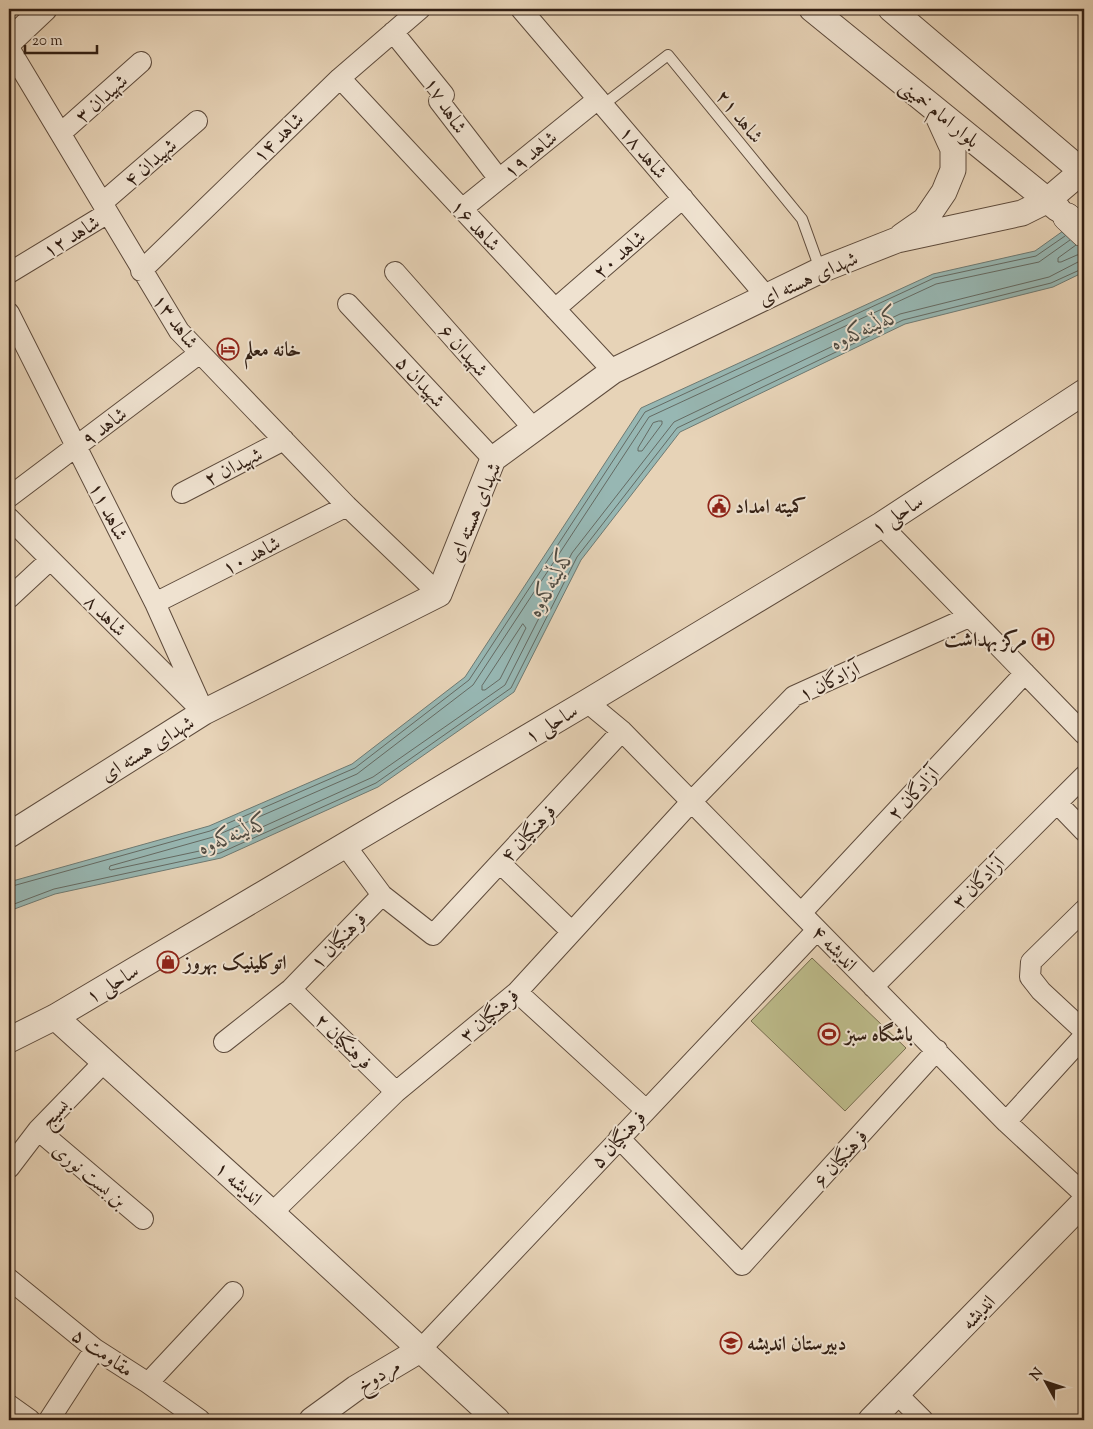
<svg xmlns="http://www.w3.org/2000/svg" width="1093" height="1429" viewBox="0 0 1093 1429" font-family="'Sorts Mill Goudy',Amiri,serif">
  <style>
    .green { fill: #bcbb8a; stroke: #766c4e }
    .water { fill: #97b7b3; stroke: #6e7a73 }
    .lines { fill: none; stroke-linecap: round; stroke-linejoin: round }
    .shore { stroke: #646a63; stroke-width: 1 }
    .service-casing { stroke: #5e4b3c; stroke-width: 12 }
    .minor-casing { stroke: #5e4b3c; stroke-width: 22 }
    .tertiary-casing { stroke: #5e4b3c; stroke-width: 27 }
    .secondary-casing { stroke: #311e13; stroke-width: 29 }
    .service { stroke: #efe2d0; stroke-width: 10 }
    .minor { stroke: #efe2d0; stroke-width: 20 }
    .tertiary { stroke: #efe2d0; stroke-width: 25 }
    .secondary { stroke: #efe2d0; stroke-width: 28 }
    .labels { text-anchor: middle; stroke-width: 4; stroke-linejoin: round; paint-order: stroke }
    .street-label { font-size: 20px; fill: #311e13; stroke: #efe2d0 }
    .poi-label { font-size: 20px; font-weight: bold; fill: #311e13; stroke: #efe2d0; text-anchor: start }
    .water-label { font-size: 21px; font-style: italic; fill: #504c43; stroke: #efe2d0 }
  </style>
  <rect width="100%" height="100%" fill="#e7d3b7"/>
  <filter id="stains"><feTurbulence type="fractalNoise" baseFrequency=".004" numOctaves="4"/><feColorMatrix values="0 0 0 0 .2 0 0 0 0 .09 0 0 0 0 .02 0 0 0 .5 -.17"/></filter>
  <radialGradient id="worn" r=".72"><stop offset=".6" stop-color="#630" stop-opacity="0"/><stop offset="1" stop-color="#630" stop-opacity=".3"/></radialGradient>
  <path class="green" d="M812,958L906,1048L845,1111L751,1021Z"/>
  <path class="water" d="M1084,216V272L1053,287L905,324L680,432L581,560L514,692L378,787L221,858L55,894L9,911V882L209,826L352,764L465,677L641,408L933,274L1035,251Z"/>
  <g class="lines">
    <path class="shore" d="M1070,240L1039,262L936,284L649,417L473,685L357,774L213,837L110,866L109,869L111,870L218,847L373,777L505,685L572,553L674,422L900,314L1049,277L1078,262L1084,261
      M1076,245L1058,258V262H1061L1077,255L1084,254
      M659,421H662V424L642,451H638V448L653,423Z
      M523,624L526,628L500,679L485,690H482V686Z
      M9,887L210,831L355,768L469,680L645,412L934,278L1036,256L1065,236
      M9,906L54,889L220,853L376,783L511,688L577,557L677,428L903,320L1051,283L1084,268"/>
    <g class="service-casing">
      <path id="service" d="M603,105L668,55L802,219L820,269"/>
    </g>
    <g class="minor-casing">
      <path id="minor" d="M521,9L766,296
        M393,32L444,95L439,101L499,179
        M9,48L179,331L347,506L439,594
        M340,78L613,371
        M61,133L141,62
        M102,203L197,121
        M462,209L598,99
        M141,271L340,78L420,9
        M395,272L534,429
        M9,273L108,213
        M348,304L493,459
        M555,309L683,198
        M9,313L155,603L204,712
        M182,493L284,440
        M9,497L200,353
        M9,518L195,704
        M881,525L1084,734
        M9,598L50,560
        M155,603L347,506
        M587,702L622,731L1006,1122L1084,1194
        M1057,803L1084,831
        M345,845L382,895L433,935L622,731
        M500,863L572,932
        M1084,910L1031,962L1030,977L1041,991L1084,1031
        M802,912L1025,673
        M873,987L1084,776
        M291,989L396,1092
        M517,992L646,1110
        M224,1042L291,989L382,895
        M1006,1122L1084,1036
        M38,1130L143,1219
        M619,1138L742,1265L937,1050
        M9,1168L38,1130L104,1062
        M272,1213L396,1092L517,992L691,802L794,696L969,617
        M9,1279L95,1349L148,1383L200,1420
        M420,1350L817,930
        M148,1383L233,1292
        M897,1394L923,1420
        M9,1405L30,1420
        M49,1420L95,1349"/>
    </g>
    <g class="tertiary-casing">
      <path id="tertiary" d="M812,9L1058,209
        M891,9L1084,173
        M9,42L44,9
        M902,236L925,220L944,192L953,170V149L937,114
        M9,835L204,712L439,594L493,459L613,371L821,270L897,240L1022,213L1048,200L1082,171
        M55,1017L272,1213L497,1420
        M9,1040L55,1017L587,702L881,525L1084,392
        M312,1420L356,1388L420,1350
        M871,1420L1084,1202"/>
    </g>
    <g class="secondary-casing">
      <path id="secondary" d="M1067,217L1084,233"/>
    </g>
    <use href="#service" class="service"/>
    <use href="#minor" class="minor"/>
    <use href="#tertiary" class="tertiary"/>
    <use href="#secondary" class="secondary"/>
  </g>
  <defs>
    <g id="hotel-ring" transform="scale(1.125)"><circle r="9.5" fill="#efe2d0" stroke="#8f2418" stroke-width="1.5"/><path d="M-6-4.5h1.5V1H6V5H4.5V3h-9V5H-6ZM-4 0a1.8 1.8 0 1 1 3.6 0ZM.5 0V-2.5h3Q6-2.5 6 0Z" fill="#8f2418"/></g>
    <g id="civic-ring" transform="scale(1.125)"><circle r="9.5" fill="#efe2d0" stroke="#8f2418" stroke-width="1.5"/><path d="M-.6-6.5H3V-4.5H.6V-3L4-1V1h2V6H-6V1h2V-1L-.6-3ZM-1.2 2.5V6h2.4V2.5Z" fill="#8f2418"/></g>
    <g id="hospital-ring" transform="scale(1.125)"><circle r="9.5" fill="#efe2d0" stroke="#8f2418" stroke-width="1.5"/><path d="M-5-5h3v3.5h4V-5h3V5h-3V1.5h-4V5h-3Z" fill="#8f2418"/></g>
    <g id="shop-ring" transform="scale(1.125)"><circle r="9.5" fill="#efe2d0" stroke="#8f2418" stroke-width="1.5"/><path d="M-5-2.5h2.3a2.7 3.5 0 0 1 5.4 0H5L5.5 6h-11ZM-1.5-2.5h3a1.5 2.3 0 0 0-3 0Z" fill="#8f2418"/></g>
    <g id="stadium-ring" transform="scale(1.125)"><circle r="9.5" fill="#efe2d0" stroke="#8f2418" stroke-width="1.5"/><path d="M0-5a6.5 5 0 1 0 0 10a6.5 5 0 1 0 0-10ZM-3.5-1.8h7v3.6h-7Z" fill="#8f2418"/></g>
    <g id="school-ring" transform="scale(1.125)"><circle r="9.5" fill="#efe2d0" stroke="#8f2418" stroke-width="1.5"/><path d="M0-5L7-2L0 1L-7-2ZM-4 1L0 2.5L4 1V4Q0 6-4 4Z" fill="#8f2418"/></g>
  </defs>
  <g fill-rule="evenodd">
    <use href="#hotel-ring" x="228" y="349"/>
    <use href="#civic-ring" x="719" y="506"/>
    <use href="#hospital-ring" x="1043" y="639"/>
    <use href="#shop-ring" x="168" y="962"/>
    <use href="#stadium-ring" x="829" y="1034"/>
    <use href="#school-ring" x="731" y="1343"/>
  </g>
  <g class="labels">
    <g class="street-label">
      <text transform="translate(101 98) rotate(-42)" y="7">شهیدان ۳</text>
      <text transform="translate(446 105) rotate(58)" y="7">شاهد ۱۷</text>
      <text transform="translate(940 113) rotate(39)" y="7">بلوار امام خمینی</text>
      <text transform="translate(740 116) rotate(51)" y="7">شاهد ۲۱</text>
      <text transform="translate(278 137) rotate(-44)" y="7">شاهد ۱۴</text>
      <text transform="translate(644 152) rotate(50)" y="7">شاهد ۱۸</text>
      <text transform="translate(530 154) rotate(-39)" y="7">شاهد ۱۹</text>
      <text transform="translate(150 162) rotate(-41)" y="7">شهیدان ۴</text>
      <text transform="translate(476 225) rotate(47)" y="7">شاهد ۱۶</text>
      <text transform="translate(71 236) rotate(-31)" y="7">شاهد ۱۲</text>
      <text transform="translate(619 254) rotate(-41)" y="7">شاهد ۲۰</text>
      <text transform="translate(808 278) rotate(-24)" y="7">شهدای هسته ای</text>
      <text transform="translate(176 321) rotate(54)" y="7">شاهد ۱۳</text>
      <text transform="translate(464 350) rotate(48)" y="7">شهیدان ۶</text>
      <text transform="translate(421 381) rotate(47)" y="7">شهیدان ۵</text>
      <text transform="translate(104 426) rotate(-37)" y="7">شاهد ۹</text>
      <text transform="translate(233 466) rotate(-27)" y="7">شهیدان ۲</text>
      <text transform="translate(109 511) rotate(63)" y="7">شاهد ۱۱</text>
      <text transform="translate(474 512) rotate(-67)" y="7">شهدای هسته ای</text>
      <text transform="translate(897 514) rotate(-33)" y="7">ساحلی ۱</text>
      <text transform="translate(251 555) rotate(-27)" y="7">شاهد ۱۰</text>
      <text transform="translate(106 615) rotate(45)" y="7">شاهد ۸</text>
      <text transform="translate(829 681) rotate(-26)" y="7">آزادگان ۱</text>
      <text transform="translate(551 723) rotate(-31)" y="7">ساحلی ۱</text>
      <text transform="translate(147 748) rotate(-32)" y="7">شهدای هسته ای</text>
      <text transform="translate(913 793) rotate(-47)" y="7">آزادگان ۲</text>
      <text transform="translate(528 833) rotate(-47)" y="7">فرهنگیان ۴</text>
      <text transform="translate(978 882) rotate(-45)" y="7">آزادگان ۳</text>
      <text transform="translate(338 940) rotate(-46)" y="7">فرهنگیان ۱</text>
      <text transform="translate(835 948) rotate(46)" y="7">اندیشه ۴</text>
      <text transform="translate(112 983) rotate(-31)" y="7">ساحلی ۱</text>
      <text transform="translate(489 1015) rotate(-41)" y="7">فرهنگیان ۳</text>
      <text transform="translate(344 1041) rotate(44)" y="7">فرهنگیان ۲</text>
      <text transform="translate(54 1113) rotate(-46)" y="7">بسیج</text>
      <text transform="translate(618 1139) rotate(-47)" y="7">فرهنگیان ۵</text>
      <text transform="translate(840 1158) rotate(-48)" y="7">فرهنگیان ۶</text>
      <text transform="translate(90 1175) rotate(40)" y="7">بن بست نوری</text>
      <text transform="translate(239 1183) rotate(42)" y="7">اندیشه ۱</text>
      <text transform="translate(978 1312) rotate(-46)" y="7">اندیشه</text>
      <text transform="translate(103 1352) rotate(35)" y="7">مقاومت ۵</text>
      <text transform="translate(378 1375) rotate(-31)" y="7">مردوخ</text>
    </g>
    <g class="poi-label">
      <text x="244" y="356">خانه معلم</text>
      <text x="735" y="513">کمیته امداد</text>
      <text x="1027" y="646" text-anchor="end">مرکز بهداشت</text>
      <text x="184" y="969">اتوکلینیک بهروز</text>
      <text x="845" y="1041">باشگاه سبز</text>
      <text x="747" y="1350">دبیرستان اندیشه</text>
    </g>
    <g class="water-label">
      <text transform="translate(866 328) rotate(-25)" y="7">کەڵینەکەوە</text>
      <text transform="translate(551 582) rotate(-61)" y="7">کەڵینەکەوە</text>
      <text transform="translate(234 834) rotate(-22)" y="7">کەڵینەکەوە</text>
    </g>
  </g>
  <rect width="1093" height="1429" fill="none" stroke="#e7d3b7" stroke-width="30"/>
  <rect x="10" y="10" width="1073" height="1409" fill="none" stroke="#311e13" stroke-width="2.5"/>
  <rect x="15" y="15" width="1063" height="1399" fill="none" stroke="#311e13"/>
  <g transform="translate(1046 1382) rotate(310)" stroke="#efe2d0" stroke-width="4" paint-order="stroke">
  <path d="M0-4L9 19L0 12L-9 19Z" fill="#311e13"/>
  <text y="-8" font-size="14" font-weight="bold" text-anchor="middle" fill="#311e13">N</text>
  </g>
  <path d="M25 45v8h72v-8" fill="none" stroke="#311e13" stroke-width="2.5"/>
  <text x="32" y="45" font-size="15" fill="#311e13" stroke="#efe2d0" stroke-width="4" paint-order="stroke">20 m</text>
  <rect width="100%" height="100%" filter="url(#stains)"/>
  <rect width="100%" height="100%" fill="url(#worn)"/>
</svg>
